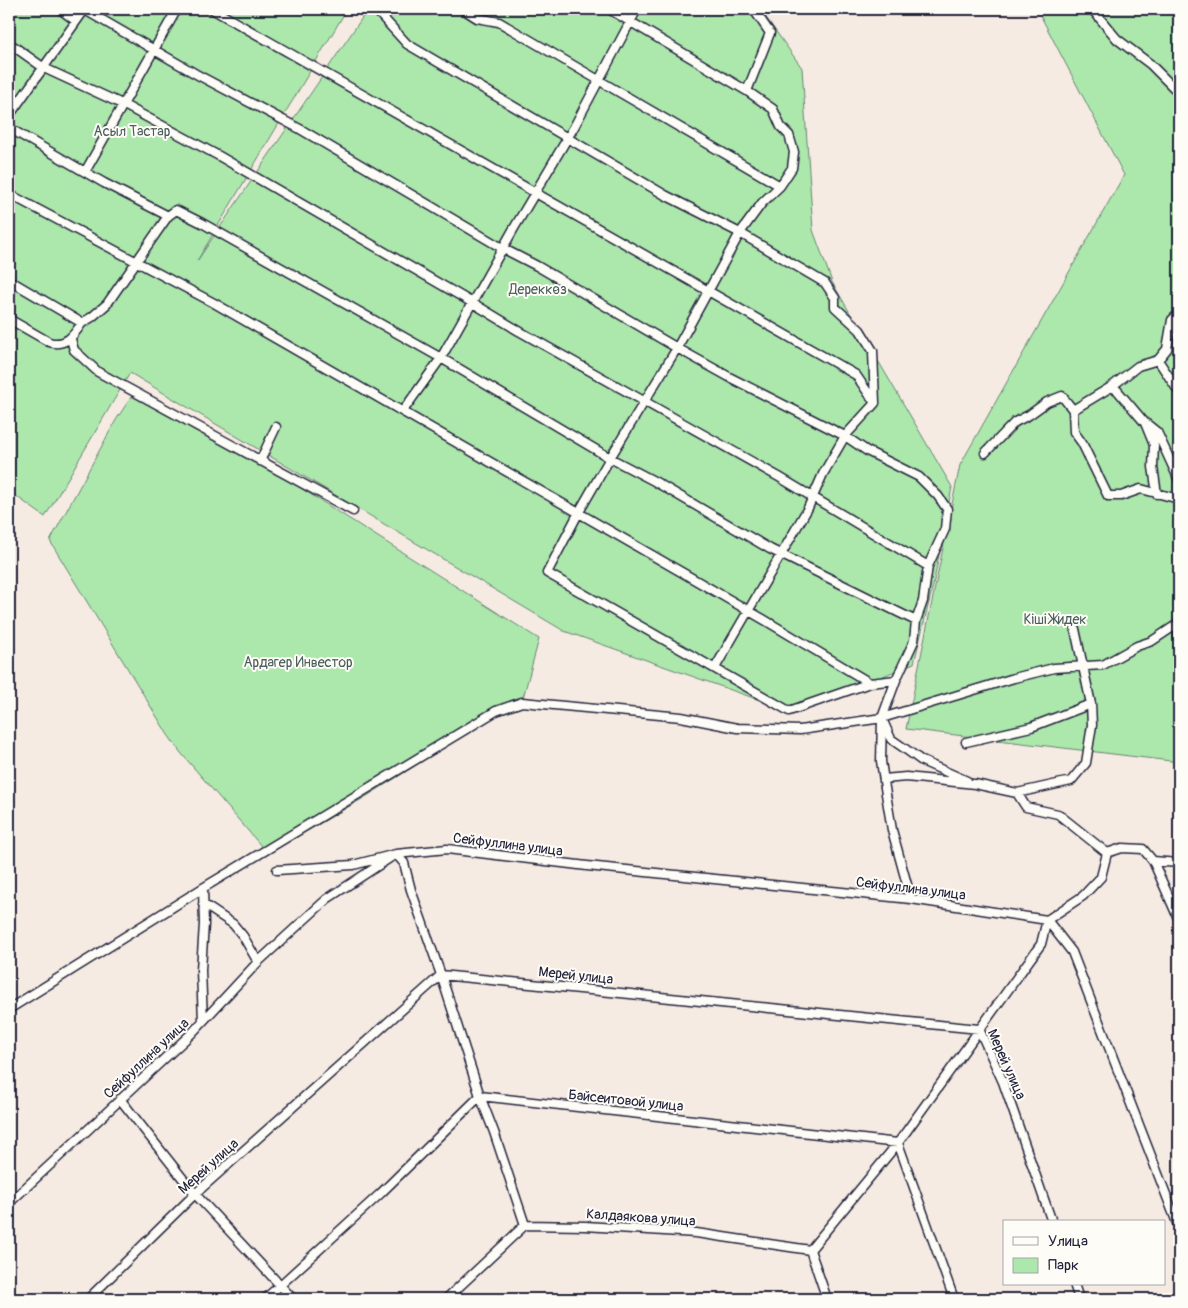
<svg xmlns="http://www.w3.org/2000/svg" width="1188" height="1308" viewBox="0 0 1188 1308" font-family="Pangolin,sans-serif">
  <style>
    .green { fill: #ace7ac; stroke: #678474 }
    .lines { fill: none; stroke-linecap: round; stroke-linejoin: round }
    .minor-casing { stroke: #22223b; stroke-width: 11 }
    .minor { stroke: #fdfcf7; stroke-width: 8 }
    .labels { text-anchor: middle; stroke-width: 4; stroke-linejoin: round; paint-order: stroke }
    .park-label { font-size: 14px; fill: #4b5d5d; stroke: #fdfcf7 }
    .street-label { font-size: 14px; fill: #22223b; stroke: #fdfcf7 }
  </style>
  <rect width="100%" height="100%" fill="#f6ebe2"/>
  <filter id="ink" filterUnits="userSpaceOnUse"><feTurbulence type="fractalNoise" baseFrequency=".02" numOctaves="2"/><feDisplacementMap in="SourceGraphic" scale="10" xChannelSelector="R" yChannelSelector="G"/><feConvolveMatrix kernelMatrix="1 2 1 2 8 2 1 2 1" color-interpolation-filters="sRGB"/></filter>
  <g filter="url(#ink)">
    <path class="green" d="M9,9H347L197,261L368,9H760L802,68L813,230L832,282L952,487L933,586L914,663L796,713L564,631L130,373L45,517L9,491Z
      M1037,9H1179V762L906,729L960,465L1124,175Z
      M135,391L239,449L539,639L523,698L367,796L268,854L181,753L168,735L50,541L116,420Z"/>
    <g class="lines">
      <g class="minor-casing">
        <path id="minor" d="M60,9L76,21
          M212,9L856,375L875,403
          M375,9L407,44L665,195L740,233L677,348L610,458L441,358L403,411
          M463,9L477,18L499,22L780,186
          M609,9L747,91
          M1092,9L1117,39L1150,64L1179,93
          M85,10L196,74L300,129L502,248L537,266L677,348L731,378L845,436L867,451L919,477L938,496L947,509L945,529L928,566L923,601L916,621L914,641L896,680L882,718L881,761L885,788L892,830L911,899
          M9,43L44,68L124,105L219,156L471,302L519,331L779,477L928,566
          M9,116L85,9
          M9,128L104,183L168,216
          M85,172L177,9
          M9,194L214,303L763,619L870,683
          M9,280L82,323L92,317L107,304L168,216L176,210L202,223L441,358L513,230L574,127L637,9
          M9,319L49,342C66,347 74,335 82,323
          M71,339L74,350L98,372L353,511
          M1158,360L1179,392
          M1111,387L1138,366L1158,360L1167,349L1172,320L1175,317L1179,318
          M1073,410L1111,387L1117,390L1145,423L1154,445L1153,467L1157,494
          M1147,424L1157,432L1179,480
          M985,453L1015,422L1029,415L1047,402L1062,396L1073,410L1074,432L1082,443L1108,496H1121L1141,489L1179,499
          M260,461L276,427
          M1178,623L1179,658
          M715,668L808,508L823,474L845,436L875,403L873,351L860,330L835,307V298L825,283L740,233L762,203L780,186L792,168L794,152L789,135L781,127L773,109L747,91L770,33L754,10L751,9
          M896,680L870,683L789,711L547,573L579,512L610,458L654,481L770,549L916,621
          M882,719L891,739L904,748L922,761L967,781
          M966,742L1031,727L1091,704
          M884,779L906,777L975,784L1017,793L1071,781L1086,763L1092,725L1091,704L1075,629
          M1017,793L1026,807L1058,814L1107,853L1122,848L1143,849L1153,861L1179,863
          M1153,861L1179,920
          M277,870L353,865L396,854L404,863L411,890L441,975L480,1096L494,1132L525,1225
          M203,888L204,924L201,970L203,1021
          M203,904L233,924L243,936L258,962
          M9,1009L203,888L496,711L522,702L681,717L737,728L800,730L882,718L1014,678L1054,668L1103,665L1137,646L1152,641L1179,623
          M120,1099L195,1194L293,1299
          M9,1203L192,1033L258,962L327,899L396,854L447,849L587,866L911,899L1047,920L1083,896L1101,877L1107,853
          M810,1250L898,1143L1041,944L1047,920L1072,952L1179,1228
          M1074,1284L1079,1299
          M88,1299L195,1194L441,975L979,1029L1003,1082L1052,1222
          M265,1299L381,1193L480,1096L898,1143L954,1299
          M446,1299L525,1225L585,1226L696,1233L810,1250L827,1299"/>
      </g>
      <use href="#minor" class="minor"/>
    </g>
  </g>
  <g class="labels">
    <g class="park-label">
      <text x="132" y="136">Асыл Тастар</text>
      <text x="538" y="294">Дереккөз</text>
      <text x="1055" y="624">Кіші Жидек</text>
      <text x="298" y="667">Ардагер Инвестор</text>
    </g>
    <g class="street-label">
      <text transform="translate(508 844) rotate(7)" y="5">Сейфуллина улица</text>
      <text transform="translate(911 888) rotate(7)" y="5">Сейфуллина улица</text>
      <text transform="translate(576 975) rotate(6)" y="5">Мерей улица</text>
      <text transform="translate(146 1058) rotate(-43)" y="5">Сейфуллина улица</text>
      <text transform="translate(1007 1064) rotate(66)" y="5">Мерей улица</text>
      <text transform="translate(626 1100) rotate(6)" y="5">Байсеитовой улица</text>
      <text transform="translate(208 1166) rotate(-42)" y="5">Мерей улица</text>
      <text transform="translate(641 1217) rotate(4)" y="5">Калдаякова улица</text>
    </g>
  </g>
  <rect width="1188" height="1308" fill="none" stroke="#fdfcf7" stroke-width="30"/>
  <rect x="15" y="15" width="1158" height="1278" fill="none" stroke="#22223b" stroke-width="2" filter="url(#ink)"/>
  <rect x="1003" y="1220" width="162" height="65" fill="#fdfcf7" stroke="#a5a5ac"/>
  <rect x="1013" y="1237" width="25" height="8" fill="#fdfcf7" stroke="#a5a5ac"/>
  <text x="1048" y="1246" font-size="15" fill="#22223b">Улица</text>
  <rect x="1013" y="1258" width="25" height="15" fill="#ace7ac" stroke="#a5a5ac"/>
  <text x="1048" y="1270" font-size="15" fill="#22223b">Парк</text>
</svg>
